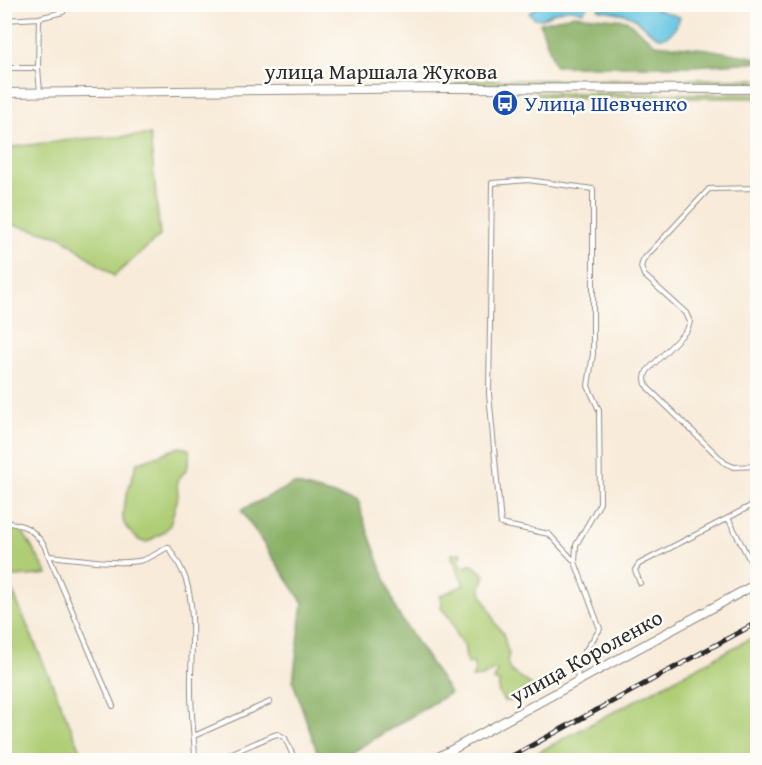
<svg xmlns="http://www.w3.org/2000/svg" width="762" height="765" viewBox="0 0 762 765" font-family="'Gentium Book Plus',serif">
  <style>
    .green { fill: #aecd75; stroke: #6c7c50; stroke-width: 1.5 }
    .forest { fill: #8ab066; stroke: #5a6e48; stroke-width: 1.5 }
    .water { fill: #63c5e1; stroke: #477886; stroke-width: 1.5 }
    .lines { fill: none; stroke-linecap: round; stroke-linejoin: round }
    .lane-casing { stroke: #928b82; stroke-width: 6 }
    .street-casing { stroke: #928b82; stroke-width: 10 }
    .lane { stroke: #fff; stroke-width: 4 }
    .street { stroke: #fff; stroke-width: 8 }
    .rail-casing { stroke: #2b2b2b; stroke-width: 5 }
    .rail { stroke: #fdfcf7; stroke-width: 3; stroke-dasharray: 9; stroke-linecap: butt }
    .labels { text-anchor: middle; stroke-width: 5; stroke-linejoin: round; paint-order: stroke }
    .street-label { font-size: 22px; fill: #2b2b2b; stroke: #fdfcf7 }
    .transit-label { font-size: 22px; fill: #164399; stroke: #fdfcf7; text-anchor: start }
  </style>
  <rect width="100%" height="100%" fill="#fdfcf7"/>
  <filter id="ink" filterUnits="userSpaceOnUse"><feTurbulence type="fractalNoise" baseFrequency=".0167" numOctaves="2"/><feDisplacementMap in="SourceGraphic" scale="12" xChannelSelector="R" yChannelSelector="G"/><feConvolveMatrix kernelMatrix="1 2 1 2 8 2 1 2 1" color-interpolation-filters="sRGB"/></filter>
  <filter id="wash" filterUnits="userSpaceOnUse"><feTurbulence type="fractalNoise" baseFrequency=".008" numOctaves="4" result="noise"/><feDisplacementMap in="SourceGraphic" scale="24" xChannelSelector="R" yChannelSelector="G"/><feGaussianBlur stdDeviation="1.35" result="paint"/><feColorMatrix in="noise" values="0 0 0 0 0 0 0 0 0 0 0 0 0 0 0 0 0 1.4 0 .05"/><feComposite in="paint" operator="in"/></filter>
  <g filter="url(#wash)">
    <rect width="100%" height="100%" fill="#f8ebd9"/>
    <path class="green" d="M757,79V83L455,84L454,80Z
      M535,93L757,94L758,98L523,97Z
      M150,135L160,236L114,276L60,236L5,223V148L78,139Z
      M180,447L189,449C191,464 187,470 177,481L178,496L170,525L163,533L147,542L140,541C135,536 126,530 124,523C119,511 133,476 137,463Z
      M5,527H15L24,534L48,574L5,578Z
      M460,553L462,554L459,560L462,566L466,567L471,564L485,575L481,587V593L492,614L495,623L503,633L507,649L509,654C501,675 524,675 534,688L511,701H504C498,691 498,695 499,682L494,680L497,672L496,670H493L483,677L472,678C475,673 476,668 473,663L467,664L464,645L456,635L455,629L449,617L441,608L442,604L440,596L464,585L452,557V554Z
      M5,583H9L85,760H5Z
      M757,635V760H524Z"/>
    <path class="forest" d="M574,15L626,20L655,44L707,49L757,58V62L693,66H555L540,23Z
      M294,484L357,501L397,612L450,693L339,760H320L293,682L303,603L241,510Z"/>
    <path class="water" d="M541,4H588V5L583,12L573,9H566L553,13L542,19L534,18L529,13Z
      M602,5H650L655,9L680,17C678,24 675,29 670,34C657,46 643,22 631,16C621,12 608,12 598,9Z"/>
  </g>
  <g filter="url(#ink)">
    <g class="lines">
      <g class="lane-casing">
        <path id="lane" d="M39,18L38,68L40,93
          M4,20L39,18L63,12L69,4
          M4,68H38
          M758,188L709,189L643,260L641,267L644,275L686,313L690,322L687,330L647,371C644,377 644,382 648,388L725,463L734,467L758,466
          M758,502L728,518L758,576
          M4,522C25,525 32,528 44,545L113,706
          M49,556C74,558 120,566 143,560C152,557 160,552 168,547C175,557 182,568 186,580C197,616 190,655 191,691C191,713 194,735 195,757L197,760
          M575,562L549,534L501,524L489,394L492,183L528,180L593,189V354L588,386L599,410L600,503L576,545L575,562L600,629L579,660L577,680
          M640,583L635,570L639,564L728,518
          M194,736L270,702
          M216,760L274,735L278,734L285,738L295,760"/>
      </g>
      <g class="street-casing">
        <path id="street" d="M4,93L448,88L758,89
          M433,760L758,583"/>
      </g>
      <use href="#lane" class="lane"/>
      <use href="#street" class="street"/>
      <g class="rail-casing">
        <path id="rail" d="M505,760L758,622"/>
      </g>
      <use href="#rail" class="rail"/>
    </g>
  </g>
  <defs>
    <g id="bus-disc" transform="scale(1.35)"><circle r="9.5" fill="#1a4fb4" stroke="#fdfcf7"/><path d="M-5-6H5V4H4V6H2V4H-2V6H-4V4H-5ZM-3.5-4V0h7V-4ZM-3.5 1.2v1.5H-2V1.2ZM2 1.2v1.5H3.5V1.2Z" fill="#fff"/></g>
  </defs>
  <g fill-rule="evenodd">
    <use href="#bus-disc" x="505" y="103"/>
  </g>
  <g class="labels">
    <g class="street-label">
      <text x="381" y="79">улица Маршала Жукова</text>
      <text transform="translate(586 656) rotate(-29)" y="8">улица Короленко</text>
    </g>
    <g class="transit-label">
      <text x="524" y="111">Улица Шевченко</text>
    </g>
  </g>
  <rect width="762" height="765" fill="none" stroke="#fdfcf7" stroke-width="24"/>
</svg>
